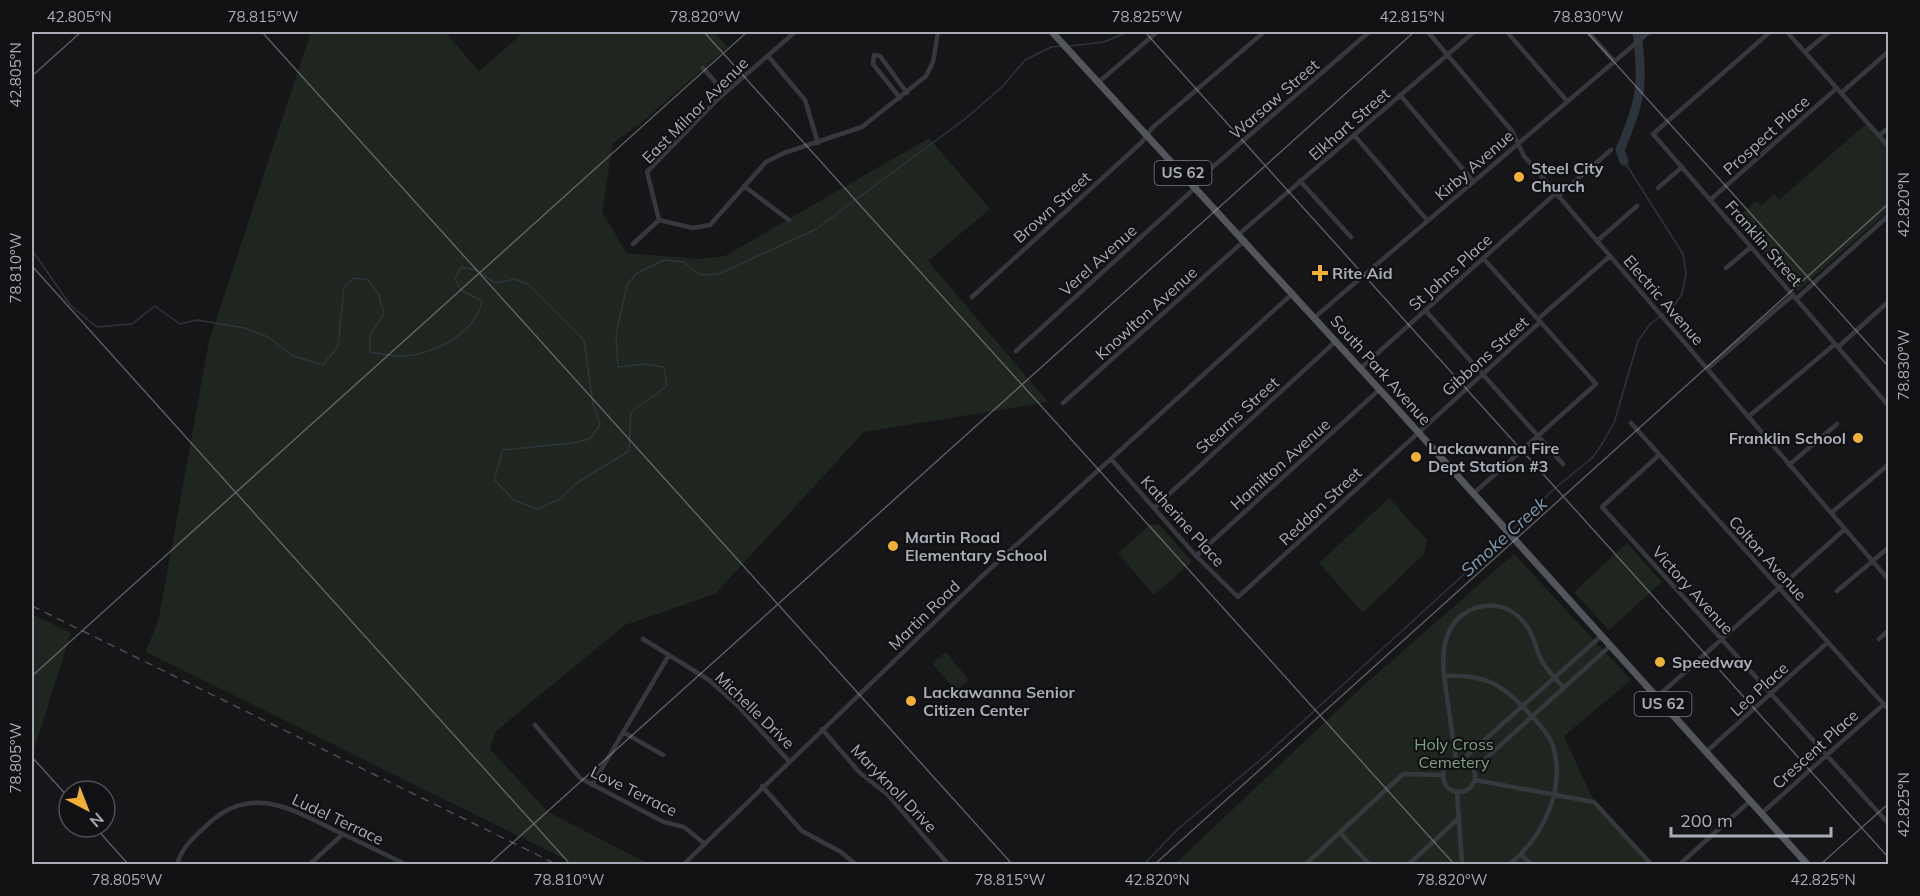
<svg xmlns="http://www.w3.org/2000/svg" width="1920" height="896" viewBox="0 0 1920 896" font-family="Mulish,sans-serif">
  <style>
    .green { fill: #1e261f }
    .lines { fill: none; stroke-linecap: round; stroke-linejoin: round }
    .stream { stroke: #2c353c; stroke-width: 1.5 }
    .river { stroke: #2c353c; stroke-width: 9 }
    .minor { stroke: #37383d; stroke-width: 4.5 }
    .primary { stroke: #53555c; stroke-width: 7 }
    .rail { stroke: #4a4c52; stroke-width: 1.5; stroke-dasharray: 8 6; stroke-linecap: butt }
    .ticks { fill: none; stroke: #a8adb8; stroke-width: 1.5; stroke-opacity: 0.45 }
    .poi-dot { fill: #f2b134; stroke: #111113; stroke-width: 2 }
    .labels { text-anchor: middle; stroke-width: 4.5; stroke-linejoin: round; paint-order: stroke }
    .shield { fill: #111113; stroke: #7b7e86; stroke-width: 1.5 }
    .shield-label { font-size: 15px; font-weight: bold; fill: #a8adb8 }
    .street-label { font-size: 16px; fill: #a8adb8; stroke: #111113 }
    .poi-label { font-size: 16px; font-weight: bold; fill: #a8adb8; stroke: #111113; text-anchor: start }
    .park-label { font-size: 16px; fill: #7fa381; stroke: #111113 }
    .water-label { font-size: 18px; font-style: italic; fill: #7f9bb3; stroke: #111113 }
    .neatline { fill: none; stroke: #a8adb8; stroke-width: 2 }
    .ticks-label { font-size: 15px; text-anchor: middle; fill: #a8adb8 }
  </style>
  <rect width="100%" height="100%" fill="#161618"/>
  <path class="green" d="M311,32H445L479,71L524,32H714L728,47L640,124L613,143L602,212L627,253L698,259L725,256L929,138L990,209L928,261L1048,402L864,432L715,594L625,625L495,732L490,749L548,812L649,864H575L146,652L159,618L209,341Z
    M1866,124L1888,149V211L1798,291L1735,220L1756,201L1761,206L1774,194L1779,200Z
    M1389,498L1427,540L1424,554L1363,613L1319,563Z
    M1159,524L1192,562L1154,595L1118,553L1150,525Z
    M1627,543L1662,582L1609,630L1574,592Z
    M1514,554L1631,680L1564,736L1595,804L1651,864H1175L1362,687Z
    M32,614L71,633L32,756Z
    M946,652L969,680L956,691L932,663Z"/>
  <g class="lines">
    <path class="stream" d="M1070,46L1104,42L1128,32
      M32,250L71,306L97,327L132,324L155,306L180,324L197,320L245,328L268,337L293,356L323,365L338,346L344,287L354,278L368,280L379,295L384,314L370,334V352C379,353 389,356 398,356C430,357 476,334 482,301L461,290L455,279L461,267L476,270L496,283L515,279L528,284L584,340L593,404L600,425L590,439L572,443L503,450L494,480L514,500L537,509L560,499L578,482L629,451L631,412L667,386L664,367L644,364L618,367L616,335L627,285L637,273L664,260L683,262L700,275L719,274L816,229L965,119L1002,87L1025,60L1051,47L1062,46
      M1511,531L1554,489L1592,458L1602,444L1614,423L1638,341L1650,324L1673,307L1682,294L1686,273L1683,254L1624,161
      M1144,864L1178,829L1266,755L1507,535"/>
    <path class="river" d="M1624,161L1620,150C1641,99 1644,87 1637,32"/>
    <path class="minor" d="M1428,32L1512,131L1524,156L1888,579
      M1507,32L1567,101
      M1588,32L1614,61
      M1770,32L1653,134L1888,405
      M1787,32L1888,146
      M1805,52L1829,32
      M768,56L805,100L818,143
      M703,68L725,93
      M1099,82L1157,32
      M1841,93L1888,52
      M1400,95L1473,181
      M900,98L873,64L874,55L880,56L907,93
      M1354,135L1427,220
      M1879,136L1888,128
      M1300,181L1351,237
      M1193,184L1369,32
      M744,186L789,220
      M1658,188L1682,167
      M1558,196L1611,150
      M1710,200L1837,88
      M659,220L693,228L710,225L766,162L784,153L862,127L926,76L933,62L938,32
      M659,220L647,172L719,98L795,32
      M1239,234L1474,32
      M1597,241L1637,206
      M633,244L659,220
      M1726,268L1751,247
      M972,297L1142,142L1152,128L1264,32
      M1796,299L1888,216
      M1425,310L1563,464
      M1315,317L1649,32
      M1538,319L1610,256
      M1838,347L1888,302
      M1016,351L1196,187
      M1361,368L1556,193
      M1707,369L1793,295
      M1063,403L1245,240
      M1748,417L1835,344
      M1631,423L1888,709
      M1659,455L1602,507L1888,823
      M1111,459L1196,556L1238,597L1540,322
      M1789,465L1837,424
      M1474,493L1596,384L1483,258
      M1154,508L1336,341
      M1831,513L1888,465
      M1196,556L1380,389
      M1837,591L1888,548
      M643,639L709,680L737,705L789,761
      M1879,639L1888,631
      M1444,676C1442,655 1443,631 1461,616C1482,599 1510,603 1526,625C1534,634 1535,648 1541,659C1546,670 1556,679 1564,688
      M1657,697L1845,529
      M535,725L580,778L664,822L684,827L705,844
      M822,729L860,773L887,794L948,864
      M623,732L663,755
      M1706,752L1828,642
      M1443 776a16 16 0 1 1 32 0a16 16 0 1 1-32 0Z
      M1456,760L1444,676C1481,674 1500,682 1525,709C1535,720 1548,732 1553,746C1566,789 1543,837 1510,864
      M1462,760L1601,636
      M1474,769L1610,646
      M1475,780L1594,802L1651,864
      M592,785L669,655
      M762,786L802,831L841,852L855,864
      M1457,792L1462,864
      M1762,813L1884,704
      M1340,833L1369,864
      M1521,855L1531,864
      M177,864C183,846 193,838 207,825C250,784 290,808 334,830C358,841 382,853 405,864
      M310,864L343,834
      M684,864L980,578L1293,293
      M1306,864L1403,774L1443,775
      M1409,864L1459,818
      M1680,864L1750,801"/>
    <path class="primary" d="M1052,32L1391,402L1807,864"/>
    <path class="rail" d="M32,606L556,864"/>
  </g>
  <path class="ticks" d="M262,32L1012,864M704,32L1454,864M1145,32L1888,857M1587,32L1888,366M32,76L81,32M32,266L570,864M32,676L747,32M32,757L69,798M95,827L128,864M489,864L1414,32M1155,864L1888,204M1821,864L1888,804"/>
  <g class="poi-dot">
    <circle cx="1519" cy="177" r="6"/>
    <path d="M1317 264h6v6h6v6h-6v6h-6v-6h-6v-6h6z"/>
    <circle cx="1858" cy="438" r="6"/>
    <circle cx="1416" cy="457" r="6"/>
    <circle cx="893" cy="546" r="6"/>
    <circle cx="1660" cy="662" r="6"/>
    <circle cx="911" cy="701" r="6"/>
  </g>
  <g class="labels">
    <g class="shield">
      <rect x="1154.5" y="161" width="57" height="24" rx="4.5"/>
      <rect x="1634.5" y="692" width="57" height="24" rx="4.5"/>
    </g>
    <g class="shield-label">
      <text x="1183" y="178">US 62</text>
      <text x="1663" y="709">US 62</text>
    </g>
    <g class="street-label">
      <text transform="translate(1274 99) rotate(-41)" y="6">Warsaw Street</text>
      <text transform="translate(695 110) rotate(-45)" y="6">East Milnor Avenue</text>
      <text transform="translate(1349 124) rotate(-41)" y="6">Elkhart Street</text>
      <text transform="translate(1766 135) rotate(-42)" y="6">Prospect Place</text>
      <text transform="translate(1474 165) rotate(-41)" y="6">Kirby Avenue</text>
      <text transform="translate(1052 207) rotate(-42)" y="6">Brown Street</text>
      <text transform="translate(1764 243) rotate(49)" y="6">Franklin Street</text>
      <text transform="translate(1098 260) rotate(-42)" y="6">Verel Avenue</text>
      <text transform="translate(1450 272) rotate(-42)" y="6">St Johns Place</text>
      <text transform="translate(1664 300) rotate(49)" y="6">Electric Avenue</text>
      <text transform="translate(1146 313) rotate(-42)" y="6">Knowlton Avenue</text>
      <text transform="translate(1485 356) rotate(-42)" y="6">Gibbons Street</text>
      <text transform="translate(1381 370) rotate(48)" y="6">South Park Avenue</text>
      <text transform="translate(1237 415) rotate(-42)" y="6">Stearns Street</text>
      <text transform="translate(1280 464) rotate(-42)" y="6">Hamilton Avenue</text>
      <text transform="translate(1320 506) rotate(-43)" y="6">Reddon Street</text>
      <text transform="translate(1183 521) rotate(48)" y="6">Katherine Place</text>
      <text transform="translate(1768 558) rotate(48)" y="6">Colton Avenue</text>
      <text transform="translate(1693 590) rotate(48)" y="6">Victory Avenue</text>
      <text transform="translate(924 615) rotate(-44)" y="6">Martin Road</text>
      <text transform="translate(1759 689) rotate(-42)" y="6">Leo Place</text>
      <text transform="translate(755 710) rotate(44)" y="6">Michelle Drive</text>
      <text transform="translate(1815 749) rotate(-42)" y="6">Crescent Place</text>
      <text transform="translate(894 788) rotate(46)" y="6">Maryknoll Drive</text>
      <text transform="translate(634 791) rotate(26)" y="6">Love Terrace</text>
      <text transform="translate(338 819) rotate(25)" y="6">Ludel Terrace</text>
    </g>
    <g class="poi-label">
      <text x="1531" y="174">Steel City<tspan x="1531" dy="18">Church</tspan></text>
      <text x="1332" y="279">Rite Aid</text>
      <text x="1846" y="444" text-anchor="end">Franklin School</text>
      <text x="1428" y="454">Lackawanna Fire<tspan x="1428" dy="18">Dept Station #3</tspan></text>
      <text x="905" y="543">Martin Road<tspan x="905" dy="18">Elementary School</tspan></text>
      <text x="1672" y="668">Speedway</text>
      <text x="923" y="698">Lackawanna Senior<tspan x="923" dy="18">Citizen Center</tspan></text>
    </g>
    <g class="park-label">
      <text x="1454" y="750">Holy Cross<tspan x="1454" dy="18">Cemetery</tspan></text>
    </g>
    <g class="water-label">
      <text transform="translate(1504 537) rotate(-42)" y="6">Smoke Creek</text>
    </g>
  </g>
  <rect width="1920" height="896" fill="none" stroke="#111113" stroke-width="66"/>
  <g transform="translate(87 809) rotate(138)"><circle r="28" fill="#111113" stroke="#4d4f55" stroke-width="1.5"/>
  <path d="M0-4.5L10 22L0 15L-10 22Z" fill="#f2b134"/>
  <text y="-9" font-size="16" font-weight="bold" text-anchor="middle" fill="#a8adb8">N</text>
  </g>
  <path d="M1671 827v9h160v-9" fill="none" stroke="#a8adb8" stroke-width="3"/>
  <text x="1680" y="827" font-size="18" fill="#a8adb8" stroke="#111113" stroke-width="4.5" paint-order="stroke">200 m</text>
  <rect x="33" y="33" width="1854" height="830" class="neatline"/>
  <g class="ticks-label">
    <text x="79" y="22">42.805°N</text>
    <text x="263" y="22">78.815°W</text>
    <text x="705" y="22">78.820°W</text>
    <text x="1147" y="22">78.825°W</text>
    <text x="1412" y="22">42.815°N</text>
    <text x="1588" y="22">78.830°W</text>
    <text transform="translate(16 75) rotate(-90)" y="5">42.805°N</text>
    <text transform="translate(1904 205) rotate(-90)" y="5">42.820°N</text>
    <text transform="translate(16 268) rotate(-90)" y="5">78.810°W</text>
    <text transform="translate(1904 365) rotate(-90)" y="5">78.830°W</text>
    <text transform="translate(16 758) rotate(-90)" y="5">78.805°W</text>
    <text transform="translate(1904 805) rotate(-90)" y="5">42.825°N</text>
    <text x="127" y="885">78.805°W</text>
    <text x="569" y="885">78.810°W</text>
    <text x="1010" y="885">78.815°W</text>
    <text x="1157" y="885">42.820°N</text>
    <text x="1452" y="885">78.820°W</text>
    <text x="1823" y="885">42.825°N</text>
  </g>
</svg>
